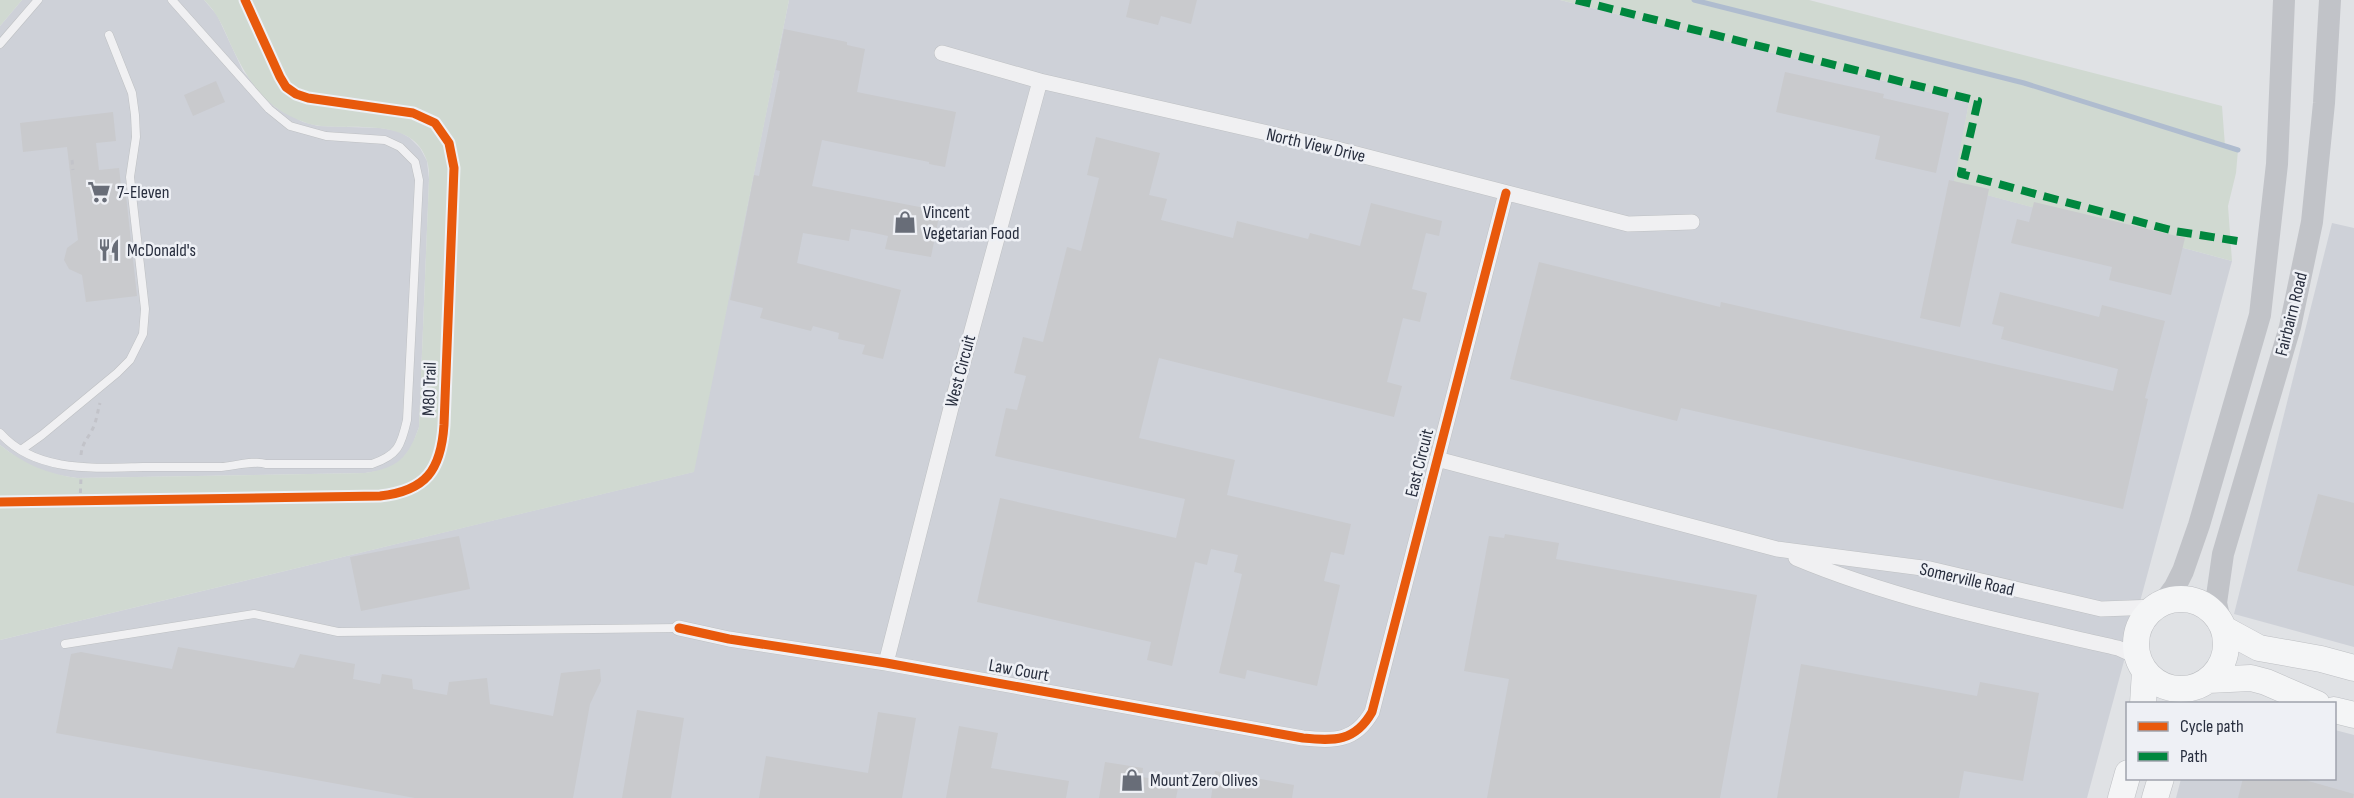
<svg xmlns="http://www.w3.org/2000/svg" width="2354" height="798" viewBox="0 0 2354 798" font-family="'Sofia Sans Condensed',sans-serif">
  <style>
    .built { fill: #ced1d8 }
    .green { fill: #d0d9d1 }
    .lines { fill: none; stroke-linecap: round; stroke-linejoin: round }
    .stream { stroke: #afbccf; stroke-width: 5 }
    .building { fill: #c9cacd }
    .lane-casing { stroke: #bec0c3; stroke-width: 9 }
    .street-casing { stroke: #bec0c3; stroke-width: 16 }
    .primary-casing { stroke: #bdbfc3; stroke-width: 27 }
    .path { stroke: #c2c3c9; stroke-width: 3; stroke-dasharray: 4.5 4.5; stroke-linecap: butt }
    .lane { stroke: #f0f0f2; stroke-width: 8 }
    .street { stroke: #f0f0f2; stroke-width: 15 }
    .secondary { stroke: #c1c3c8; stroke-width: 22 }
    .primary { stroke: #f4f5f6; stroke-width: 26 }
    .quiet { stroke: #00873e; stroke-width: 8; stroke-dasharray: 15 8; stroke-linecap: butt }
    .cycleway-casing { stroke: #eef0f5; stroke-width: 13 }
    .cycleway { stroke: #e8590c; stroke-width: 9 }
    .labels { text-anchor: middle; stroke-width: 5; stroke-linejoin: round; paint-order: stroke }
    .street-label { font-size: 18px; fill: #282e3e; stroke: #eef0f5 }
    .poi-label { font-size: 18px; fill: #282e3e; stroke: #eef0f5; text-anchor: start }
  </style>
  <rect width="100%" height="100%" fill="#e0e2e5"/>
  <path class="built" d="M22,0H204L217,15L243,71L275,107L303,122L318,126L380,128L398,131L410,138L420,148L427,161L429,179L419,427L412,446L401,461L385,470L365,473L77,478L58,475L40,470L20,460L0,445V26Z
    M789,0H1560L1969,102L1954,186L2232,261L2087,798H0V640L693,472Z
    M2332,223L2354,228V647L2234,614Z
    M2335,730L2354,735V798H2176L2181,779L2334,778Z"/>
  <path class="green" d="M0,0H22L0,26Z
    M204,0H789L694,472L0,640V445C24,464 47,474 77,478L365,473C398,468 408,458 419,427L429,179C429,174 429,167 427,161C413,117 356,130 321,126C310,125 300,121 290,116C260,102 243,71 230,43C223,27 217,12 204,0Z
    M1560,0H1809L2222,106L2225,146L2238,150L2236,173L2228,206L2232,261L1953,186L1969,102Z"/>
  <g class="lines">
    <path class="stream" d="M1694,0L2024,83L2238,150"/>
  </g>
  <path class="building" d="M1130,0H1197L1191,24L1161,16L1158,25L1126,17Z
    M784,29L847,42V45L865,49L857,92L956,112L945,167L929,164V162L822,140L812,186L940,211L931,257L885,249L888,236L870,232L851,229L849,241L803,233L797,263L901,290L883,359L862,354L865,345L838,339L839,333L813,326L811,331L760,318L763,308L730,300L754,175L759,176L780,71L776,70Z
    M1785,72L1884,94L1883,98L1949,113L1936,173L1875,159L1880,136L1776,112Z
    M216,81L225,102L193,116L184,95Z
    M113,112L116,141L96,143L99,170L119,168L121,185L125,186L137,296L86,302L82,275L69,269L64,260L67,248L78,240L67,147L23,152L20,123Z
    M1096,137L1160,153L1149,195L1167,199L1161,220L1233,238L1237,221L1308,239L1310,233L1360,246L1371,203L1442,221L1439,236L1426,233L1412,289L1427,293L1420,322L1403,318L1387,382L1402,386L1394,417L1159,358L1139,438L1235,460L1227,495L1351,524L1344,555L1331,552L1324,581L1340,585L1317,686L1247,670L1245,679L1219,673L1242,574L1234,572L1238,555L1211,549L1207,565L1195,562L1172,666L1147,660L1151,642L977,602L1000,498L1176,538L1185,499L995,456L1006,408L1017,410L1026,376L1014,373L1023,337L1043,342L1067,247L1081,251L1099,178L1087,175Z
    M1949,180L1989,189L1960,327L1920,318Z
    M2034,202L2185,238L2171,295L2109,280L2112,267L2011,243L2017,219L2029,222Z
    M1539,262L1720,307L1721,302L2113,391L2118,369L2001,339L2004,327L1992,324L2000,292L2099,317L2102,305L2165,321L2145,398L2148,399L2123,509L1681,408L1677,421L1510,379Z
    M2318,494L2354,503V586L2297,571Z
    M1505,534L1559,543L1556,559L1757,595L1720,798H1487L1509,679L1464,671L1489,536L1504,538Z
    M459,536L470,589L361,611L350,557Z
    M178,647L294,668L300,654L355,664L353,679L380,684L382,674L412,679L413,689L447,695L449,682L487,678L490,704L553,716L561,673L600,669L601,681L590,704L573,798H415L56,733L71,654L81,652L172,669Z
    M1801,664L1977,696L1980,682L2039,693L2023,781L1964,771L1959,798H1777Z
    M637,710L684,718L671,798H622Z
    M878,712L916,718L902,798H759L766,756L868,773Z
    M959,726L998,733L991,768L1069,781L1066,798H946Z
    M1105,762L1143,768L1142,777L1179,783L1176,798H1099Z
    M1215,771L1294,785L1292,798H1211Z
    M2243,778H2298L2354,794L2353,798H2238Z"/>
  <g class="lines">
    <g class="lane-casing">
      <path id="lane" d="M0,44L38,0
        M0,433C35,473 95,468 143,467C169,467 195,467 221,467C234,466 256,460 266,464H372C398,455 401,446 407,420L419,180L415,162L400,147L385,140L326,136L290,126L269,109L172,0
        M21,450L42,435L117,373L130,360L143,334L145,309L130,177L136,137L135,115L132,93L109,35
        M65,644L254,614L338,632L679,628"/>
    </g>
    <g class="street-casing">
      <path id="street" d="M942,53L1040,81L1333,148L1628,224L1692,222
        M1437,459L1777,549L1930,569L2101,609L2156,607
        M1796,558C1899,601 2010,623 2118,648L2129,653L2140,661
        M679,628L729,639L886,663L1303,738C1334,741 1355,742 1372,712L1506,193
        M886,663L954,396L1040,81"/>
    </g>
    <g class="primary-casing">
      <path id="primary" d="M2136 644a45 45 0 1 1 90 0a45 45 0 1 1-90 0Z
        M2224,629L2259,648L2321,659L2354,668
        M2208,680L2251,678L2266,682L2317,704
        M2143,704L2145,671
        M2334,710L2354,715
        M2121,798L2128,773
        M2155,798L2161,778"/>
    </g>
    <path class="path" d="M72,160L73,170
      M81,455C82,441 91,436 95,423C97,417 98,410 100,403
      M80,502L81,477"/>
    <use href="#lane" class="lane"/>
    <use href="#street" class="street"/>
    <path class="secondary" d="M2164,602L2175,587L2183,571L2199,525L2260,315L2277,164L2284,0
      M2220,621L2216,603L2223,554L2290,327L2312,222L2324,103L2330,0"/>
    <use href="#primary" class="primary"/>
    <path class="quiet" d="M1576,0L1978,101L1961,174L2174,231L2244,242"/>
    <g class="cycleway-casing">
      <path id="cycleway" d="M0,502L380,496C426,491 441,470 444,425L454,168L449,143L435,123L413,113L308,98L296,94L286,87L280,77L245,0
        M679,628L729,639L886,663L1303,738C1334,741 1355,742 1372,712L1506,193"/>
    </g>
    <use href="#cycleway" class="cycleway"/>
  </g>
  <defs>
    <g id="supermarket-bare" transform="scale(1.8)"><path d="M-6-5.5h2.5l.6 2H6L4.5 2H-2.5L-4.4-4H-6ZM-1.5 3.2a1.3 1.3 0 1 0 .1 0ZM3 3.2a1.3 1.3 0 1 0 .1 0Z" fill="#686d78" stroke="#eef0f5" stroke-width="2.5" paint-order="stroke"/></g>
    <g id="shop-bare" transform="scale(1.8)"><path d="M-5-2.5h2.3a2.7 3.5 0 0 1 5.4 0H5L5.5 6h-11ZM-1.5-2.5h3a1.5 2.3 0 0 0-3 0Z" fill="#686d78" stroke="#eef0f5" stroke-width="2.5" paint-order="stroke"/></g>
    <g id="restaurant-bare" transform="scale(1.8)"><path d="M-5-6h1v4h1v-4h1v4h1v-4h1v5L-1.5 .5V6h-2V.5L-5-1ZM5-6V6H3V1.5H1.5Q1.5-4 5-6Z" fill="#686d78" stroke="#eef0f5" stroke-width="2.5" paint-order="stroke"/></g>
  </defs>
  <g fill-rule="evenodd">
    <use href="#supermarket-bare" x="99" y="192"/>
    <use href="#shop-bare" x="905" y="222"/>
    <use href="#restaurant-bare" x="109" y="250"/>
    <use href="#shop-bare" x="1132" y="780"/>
  </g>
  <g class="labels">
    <g class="street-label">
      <text transform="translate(1316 145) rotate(13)" y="6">North View Drive</text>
      <text transform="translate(2291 314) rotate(-76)" y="6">Fairbairn Road</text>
      <text transform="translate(960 371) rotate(-75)" y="6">West Circuit</text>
      <text transform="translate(429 389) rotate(-88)" y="6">M80 Trail</text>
      <text transform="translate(1419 463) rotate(-76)" y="6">East Circuit</text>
      <text transform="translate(1967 579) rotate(13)" y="6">Somerville Road</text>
      <text transform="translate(1019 670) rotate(10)" y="6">Law Court</text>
    </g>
    <g class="poi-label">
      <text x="117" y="198">7-Eleven</text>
      <text x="923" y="218">Vincent<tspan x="923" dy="21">Vegetarian Food</tspan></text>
      <text x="127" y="256">McDonald's</text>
      <text x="1150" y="786">Mount Zero Olives</text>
    </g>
  </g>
  <rect x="2126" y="702" width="210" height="78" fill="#eef0f5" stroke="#9fa2ac" stroke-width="1.5"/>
  <rect x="2138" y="722" width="30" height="9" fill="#e8590c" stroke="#9fa2ac" stroke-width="1.5"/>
  <text x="2180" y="732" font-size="18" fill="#282e3e">Cycle path</text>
  <rect x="2138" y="752" width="30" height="9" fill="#00873e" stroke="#9fa2ac" stroke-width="1.5"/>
  <text x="2180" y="762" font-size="18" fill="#282e3e">Path</text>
</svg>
